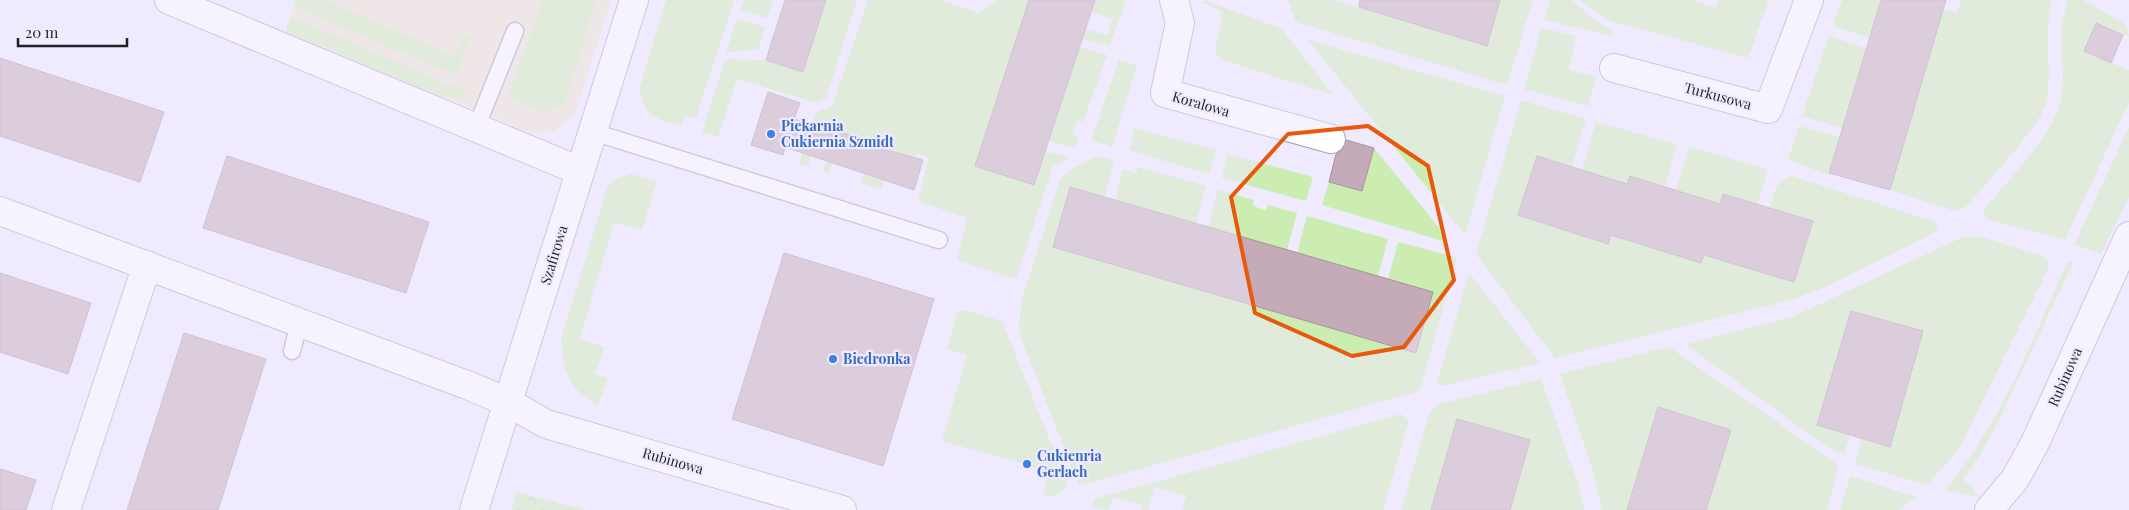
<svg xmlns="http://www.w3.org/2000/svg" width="2129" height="510" viewBox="0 0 2129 510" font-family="'Playfair Display',serif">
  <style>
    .commercial { fill: #ede3ce }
    .green { fill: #ccedb1 }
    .park { fill: url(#park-crowns) }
    .building { fill: #c4abb7; stroke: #aa919d }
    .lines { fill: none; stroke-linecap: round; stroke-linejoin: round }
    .service-casing { stroke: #a8a1b8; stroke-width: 19 }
    .minor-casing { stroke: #a8a1b8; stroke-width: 30 }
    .service { stroke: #fff; stroke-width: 16 }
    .minor { stroke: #fff; stroke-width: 28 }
    .marked { fill: none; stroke: #e8590c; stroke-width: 4; stroke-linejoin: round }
    .shop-dot { fill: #3f7fe0; stroke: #f0eafe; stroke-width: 2 }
    .labels { text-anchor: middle; stroke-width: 4.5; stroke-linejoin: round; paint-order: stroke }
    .street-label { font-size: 14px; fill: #211f27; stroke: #f0eafe }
    .shop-label { font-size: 14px; font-weight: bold; fill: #366cbe; stroke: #f0eafe; text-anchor: start }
  </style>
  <defs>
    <pattern id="park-crowns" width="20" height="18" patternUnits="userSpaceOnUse" patternTransform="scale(1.25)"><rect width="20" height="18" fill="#ccedb1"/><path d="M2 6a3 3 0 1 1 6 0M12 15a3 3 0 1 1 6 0" fill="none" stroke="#afcb98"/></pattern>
  </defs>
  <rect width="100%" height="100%" fill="#f0eafe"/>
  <path class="commercial" d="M296,0H611L575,114L555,131L534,134L286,31Z"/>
  <path class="green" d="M296,0H331V3L456,56L464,35L473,34L456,75L294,7Z
    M543,0H593L595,5L564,105L545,113L508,97Z
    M666,0H734L696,118L684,115L682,126C657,119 642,117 640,87Z
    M744,0H773L767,18L741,10Z
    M810,0H857L826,98L817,103L737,79L718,137L702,132L725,59L766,60L803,72L825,5Z
    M868,0H939L979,13L997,0H1029L975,165L1034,185L1045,151L1071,158L1053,166L1016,279L957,260L967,218L918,201L929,157L917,153L915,158L893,152L881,189L861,183L873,142L842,133L829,173L823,171L833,139L818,133L808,166L799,164L816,112L832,106Z
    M1080,0H1126L1110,46L1082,39L1085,29L1108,35L1113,19L1091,12Z
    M1204,0L1282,29L1333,95L1222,60L1216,55L1215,47L1223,17L1220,15L1222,11L1203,3Z
    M1288,0H1334L1486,46L1500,0H1533L1507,85L1296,22Z
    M1550,0H1572L1600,24L1612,29L1611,36L1544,20Z
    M1580,0H1691L1716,8L1719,0H1769L1748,58L1610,21Z
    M1842,0H1881L1869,38L1833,26Z
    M1961,0H2052C2043,34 2053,70 2046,103C2042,124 1983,186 1967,206L1959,210H1952L1890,190L1944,9L1957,13Z
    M2068,0H2083L2125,24L2129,36L2096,23L2084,51L2129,70V102L2065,240L1989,220L1984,215V209C2007,181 2055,133 2061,99C2067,64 2055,38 2068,0Z
    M291,17L470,94L458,98L442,97L286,31Z
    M737,19L765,27L758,50L726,52Z
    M1541,28L1576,36L1569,70L1596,77L1588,106L1524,89Z
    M1829,36L1866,48L1842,128L1802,116Z
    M1308,40L1505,96L1465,235Z
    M1079,47L1107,55L1083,122L1077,120L1072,135L1079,137L1075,148L1049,141Z
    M1119,60L1137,65L1112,147L1091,140Z
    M1521,100L1586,119L1572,166L1537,156L1518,215L1608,244L1611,235L1701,263L1704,255L1794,282L1813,222L1770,209C1774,194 1775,179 1792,176L1935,222L1938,231L1823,288L1791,300L1555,358L1476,254Z
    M1596,122L1677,144L1665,186L1630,176L1627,184L1582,169Z
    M1799,126L1840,137L1829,175L1788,159Z
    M2129,127V197L2101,254L2074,245Z
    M1135,128L1216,150L1209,174L1129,150Z
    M1689,147L1768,169L1757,205L1723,194L1720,204L1676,190Z
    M1374,148L1446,236V242L1322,205L1329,182L1362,190Z
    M1228,154L1313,177L1306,201L1222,178Z
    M1098,156L1114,161L1105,197L1070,187L1053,247L1415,353L1433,292L1388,279L1398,242L1455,257L1457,261L1419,391L1079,486L1021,338L1019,326L1022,299L1060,180L1072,169Z
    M1138,167L1206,186L1196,223L1115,200L1123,169L1136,173Z
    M631,174L657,181L642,230L614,222L580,339L604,347L595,374L608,378L598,406L578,391L570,380L564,366L561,340L607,188L614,179Z
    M1218,190L1254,200L1253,206L1266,210L1268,205L1297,213L1287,250L1208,227Z
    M1307,216L1388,239L1378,276L1297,253Z
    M1963,237H1982L2043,256L2049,263L2048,269L1958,450L1927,485L1855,464L1862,439L1890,447L1923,331L1851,311L1817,425L1850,435L1844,454L1833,450L1791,421L1688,346L1689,343L1792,317Z
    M2068,261L2073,263L1998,422L1982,452L1963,479L1979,495L1977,497L1945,490C2001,425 2032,339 2068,261Z
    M1469,273L1540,363L1443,386L1437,383Z
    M964,310L1002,321L1065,478L1067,485C1062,495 1053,497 1043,495L1049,471L942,441L967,355L947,349L957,313Z
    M1669,347L1839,465L1827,510H1706L1730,430L1627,510H1602L1593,471L1560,374Z
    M1541,379L1579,486L1584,510H1510L1530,440L1457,419L1431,510H1401L1430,411L1440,404Z
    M1401,414L1409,420L1383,510H1182L1186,496L1154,487L1148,510H1142L1143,505L1113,497L1108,510L1092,506L1094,499Z
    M1850,476L1916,497L1899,510H1840Z"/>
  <path class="park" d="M517,492L585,510H511Z"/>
  <path class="building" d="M785,0H826L803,72L766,60Z
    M1029,0H1095L1034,185L975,166Z
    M1360,0H1500L1487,46L1359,7Z
    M1881,0H1946L1890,190L1829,173Z
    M2096,23L2123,35L2111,63L2084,51Z
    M0,58L164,112L140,182L0,136Z
    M768,92L800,103L794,119L874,142L872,146L923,160L914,190L785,147L783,155L751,145Z
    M1346,140L1374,148L1362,191L1329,182L1336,154L1342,150Z
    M227,156L429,222L406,293L203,228Z
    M1537,156L1627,184L1630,176L1720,204L1723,194L1813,221L1794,282L1704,255L1701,263L1611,235L1608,244L1518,215Z
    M1070,187L1433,292L1416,353L1053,247Z
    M784,253L934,299L883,466L732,419Z
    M0,273L91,303L68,374L0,352Z
    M1851,311L1923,331L1890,447L1817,425Z
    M184,333L266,359L218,510H127Z
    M1658,407L1731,430L1706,510H1627Z
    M1457,419L1530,440L1510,510H1431Z
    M0,469L36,480L26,510H0Z"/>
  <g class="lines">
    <g class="service-casing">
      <path id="service" d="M476,128L515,31
        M593,132L939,240
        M292,351L299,323"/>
    </g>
    <g class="minor-casing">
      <path id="minor" d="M169,0L580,171
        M1174,0L1180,23L1165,93L1331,139
        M1614,68L1768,109L1809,0
        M0,211L467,385L508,402L546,424L842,510
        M66,510L147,265
        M474,510L634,0
        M1989,510L2015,479L2035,443L2129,236"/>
    </g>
    <use href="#service" class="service"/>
    <use href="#minor" class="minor"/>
  </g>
  <path d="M0 0H2129V510H0ZM1368,126L1428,166L1454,280L1404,347L1352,356L1255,313L1231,197L1288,134Z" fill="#f0eafe" fill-opacity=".55" fill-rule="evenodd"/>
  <path class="marked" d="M1368,126L1428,166L1454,280L1404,347L1352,356L1255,313L1231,197L1288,134Z"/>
  <g class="shop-dot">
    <circle cx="771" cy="134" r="5"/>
    <circle cx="833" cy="359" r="5"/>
    <circle cx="1027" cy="464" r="5"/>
  </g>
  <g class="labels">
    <g class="street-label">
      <text transform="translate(1718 96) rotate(15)" y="5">Turkusowa</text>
      <text transform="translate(1201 104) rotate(16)" y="5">Koralowa</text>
      <text transform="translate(554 255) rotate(-73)" y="5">Szafirowa</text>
      <text transform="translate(2065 377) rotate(-66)" y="5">Rubinowa</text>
      <text transform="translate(673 461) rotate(16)" y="5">Rubinowa</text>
    </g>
    <g class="shop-label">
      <text x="781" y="131">Piekarnia<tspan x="781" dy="16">Cukiernia Szmidt</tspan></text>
      <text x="843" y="364">Biedronka</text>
      <text x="1037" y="461">Cukienria<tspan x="1037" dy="16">Gerlach</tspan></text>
    </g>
  </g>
  <path d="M18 38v8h109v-8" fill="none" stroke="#211f27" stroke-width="2.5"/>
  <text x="25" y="38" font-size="15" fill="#211f27" stroke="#f0eafe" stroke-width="4" paint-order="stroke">20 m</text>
</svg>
